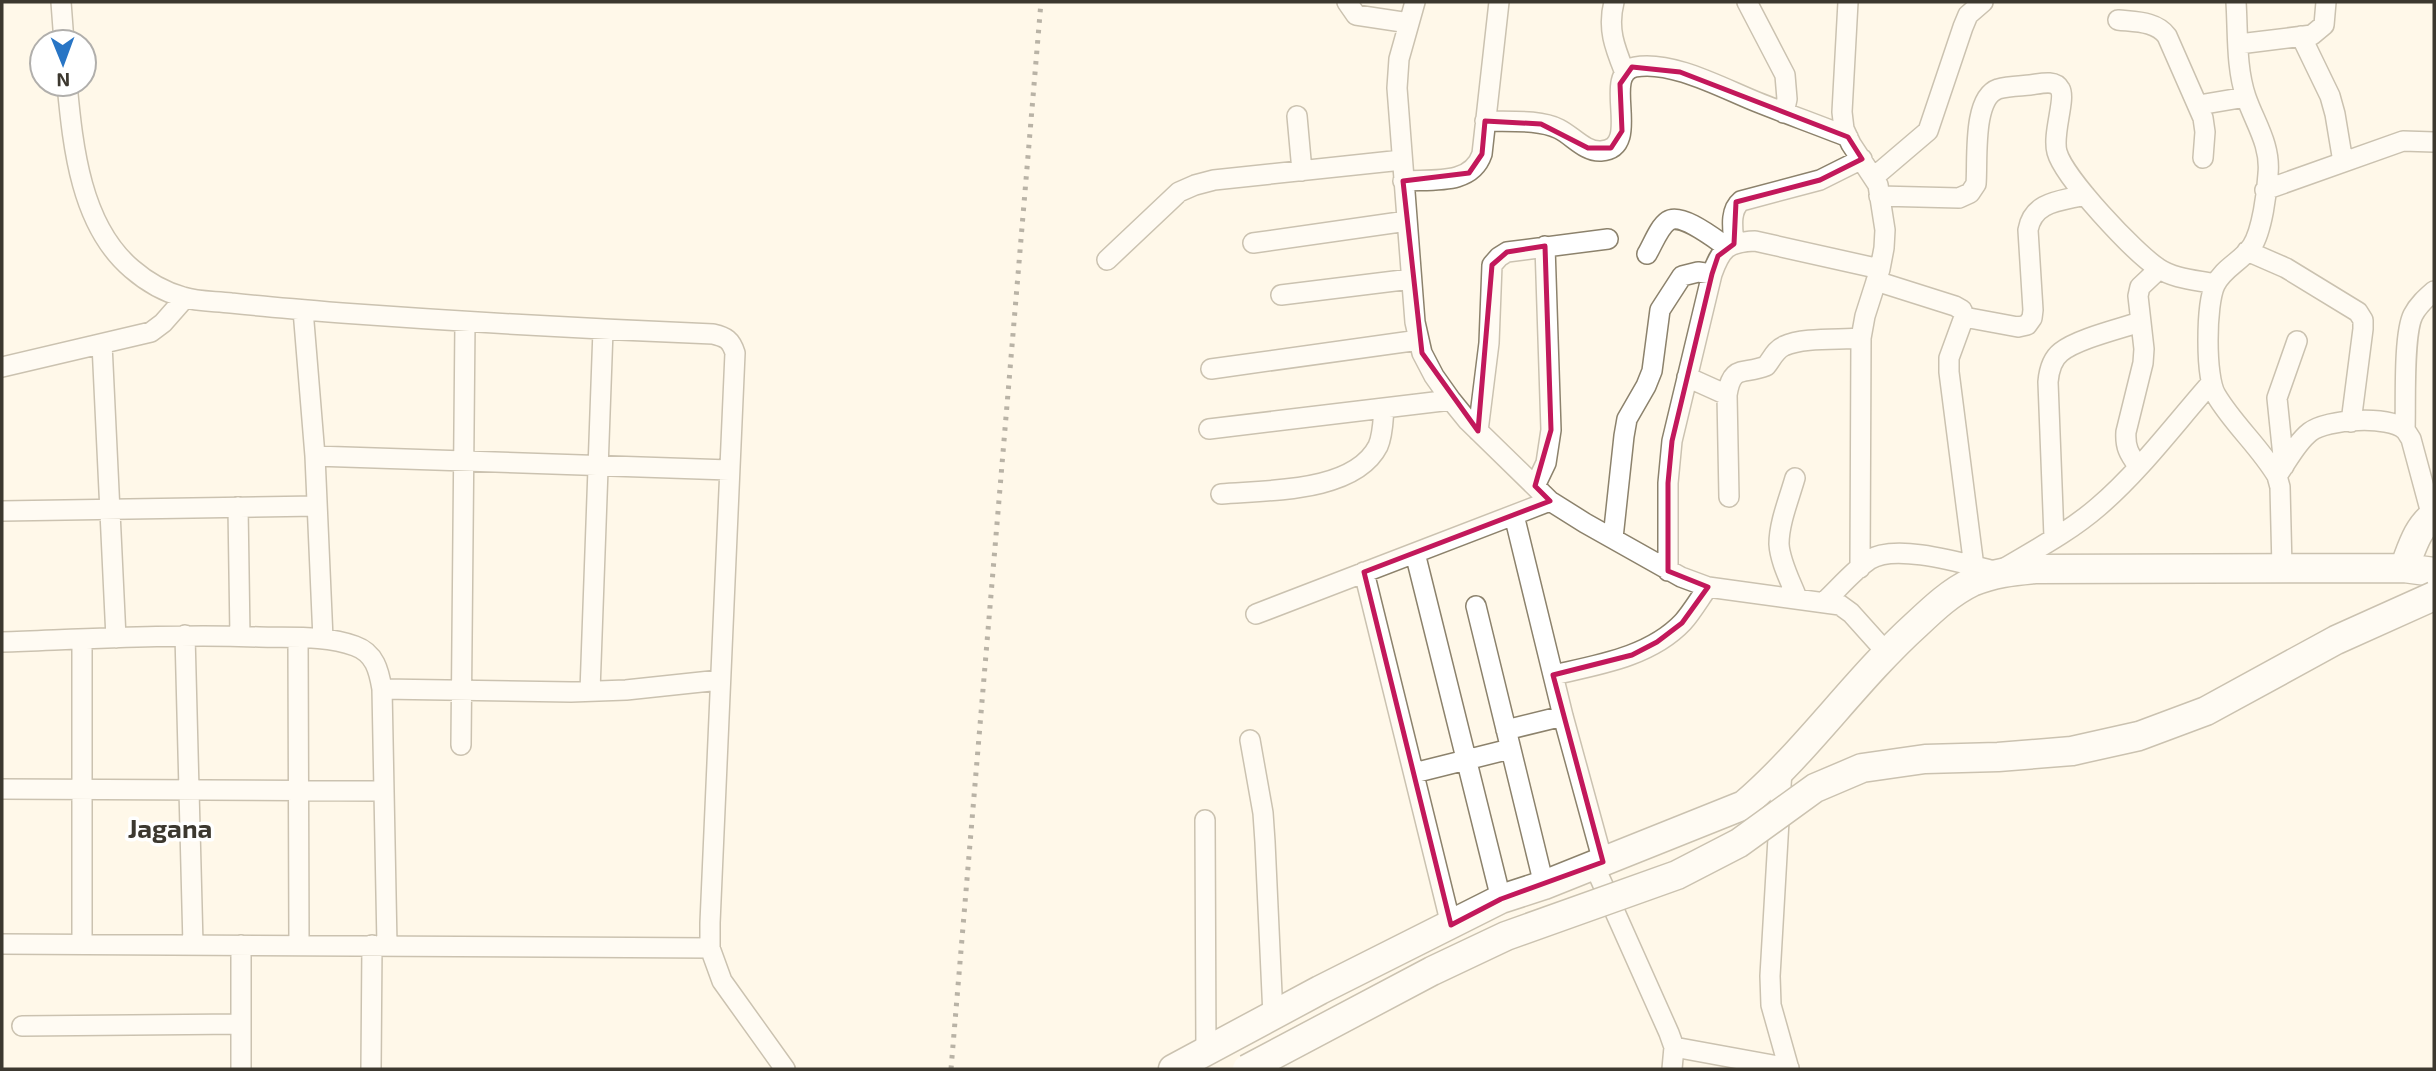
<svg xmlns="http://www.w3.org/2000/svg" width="2436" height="1071" viewBox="0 0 2436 1071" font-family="'Exo 2',sans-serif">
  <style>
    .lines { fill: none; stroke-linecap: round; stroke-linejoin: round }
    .street-casing { stroke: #8c826c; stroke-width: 22 }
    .secondary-casing { stroke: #8c826c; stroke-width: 31 }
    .street { stroke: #fff; stroke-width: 19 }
    .secondary { stroke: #fff; stroke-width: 28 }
    .rail { stroke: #645f55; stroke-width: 5; stroke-dasharray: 3.5 7; stroke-linecap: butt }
    .secondary-bridge-casing { stroke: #8c826c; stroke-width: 31; stroke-linecap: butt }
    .secondary-bridge { stroke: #fff; stroke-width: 28 }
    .marked { fill: none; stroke: #c2185b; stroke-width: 5; stroke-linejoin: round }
    .labels { text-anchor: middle; stroke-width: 7; stroke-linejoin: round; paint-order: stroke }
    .quarter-label { font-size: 26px; font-weight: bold; fill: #3c382f; stroke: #fff }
  </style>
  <rect width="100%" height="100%" fill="#fff8e9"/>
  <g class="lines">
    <g class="street-casing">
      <path id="street" d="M61,2L64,42
        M1347,2L1356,15L1409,23
        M1415,2L1399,59L1397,88L1415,322L1422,353L1434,376L1451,400L1468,421L1550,501L1585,523L1681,577L1708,587L1840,605L1851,613L1886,652
        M1614,2C1607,29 1615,48 1625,73
        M1747,2L1785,75L1787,99L1784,113
        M1848,2L1842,112L1844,129L1851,144L1878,185L1885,230L1884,248L1880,269L1865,316L1861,338L1860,568
        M2236,2C2238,33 2236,68 2246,97C2255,123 2271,145 2268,174C2267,192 2262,231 2252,246C2242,261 2223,268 2215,285C2206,304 2205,377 2216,395C2233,424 2260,447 2277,476L2280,487L2282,568
        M2118,20C2135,22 2156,21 2167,36L2203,118L2205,132L2203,158
        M2301,36L2330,96L2335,114L2343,162
        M2239,44L2312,35L2324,25L2326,2
        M67,84C73,148 81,226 132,269C147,282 165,292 183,297C198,302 216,301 231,303C268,307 305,310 342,313C466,322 589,329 713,334C726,337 731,340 735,353L710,923V948L722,981L785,1069
        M2199,105L2246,97
        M1297,116L1302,171
        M1485,121C1508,122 1539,119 1559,129C1573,136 1585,152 1601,151C1644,148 1600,74 1635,67C1672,60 1724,89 1757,102C1787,114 1818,125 1848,137
        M1874,177L1928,131L1963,27L1968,15L1983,2
        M1403,181C1432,179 1471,186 1482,154L1499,2
        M2265,190L2403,141L2434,142
        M1879,196L1959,198L1970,193L1976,184C1978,161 1972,98 1998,89C2008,86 2020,86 2030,85C2039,84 2055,79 2060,89C2066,99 2052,134 2057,152C2064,178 2135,253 2158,268C2174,279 2196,280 2215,284
        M1253,243L1407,221
        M1734,244C1733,230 1729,211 1741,201L1820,180L1862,159
        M2247,251L2286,268L2358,312L2363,320V329L2351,422
        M1647,254C1653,244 1659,227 1668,221C1681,212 1715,239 1727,247
        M1107,260L1179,192L1195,185L1214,180L1402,160
        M1876,281L1955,306L1962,310L1964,317L1949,358V372L1974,567
        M1281,295L1411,279
        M303,310L315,456L323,639
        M1964,317L2018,327L2027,325L2032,318L2033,310L2028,230C2033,201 2061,201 2085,195
        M102,344L116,638
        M2,367L151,332L163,323L185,298
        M1211,369L1419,340
        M1687,377L1727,395
        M1209,429L1451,400
        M2405,430C2406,405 2403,335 2413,315C2418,305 2426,298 2434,291
        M1478,431L1489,343L1492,265L1499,257L1507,252L1608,239
        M315,456L729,470
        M2138,466C2129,454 2125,447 2126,432L2143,363L2144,349L2138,296L2140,287L2159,269
        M2284,466L2277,398L2297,341
        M2277,476C2287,462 2296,443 2310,432C2327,419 2389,415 2405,430C2406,431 2411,439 2411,439L2432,517
        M1795,478C1789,499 1779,523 1779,544C1780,562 1791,582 1797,598
        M1535,486L1546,463L1551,430L1545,246
        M1221,494C1266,490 1354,493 1378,446C1383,435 1383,420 1384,408
        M1729,497L1727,395C1732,364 1743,375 1766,366C1772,359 1775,350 1784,346C1803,337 1840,340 1861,338
        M238,507L240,636
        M2,511L317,506
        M1514,515L1563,716L1603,862
        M2054,537L2048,382C2049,370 2052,359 2061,352C2077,339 2119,329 2140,322
        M1613,538L1624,436L1627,419L1646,386L1652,371L1660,310L1682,276L1698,272L1712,274
        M1415,553L1501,899
        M1668,571V483L1672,441L1712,274C1721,249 1727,242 1755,241L1880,269
        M1364,572L1451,925
        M1824,602C1839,588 1853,571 1869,560C1896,542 1968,565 1998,572C2031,552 2068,533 2098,507C2140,471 2174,425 2211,383
        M1476,606L1544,885
        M1256,614L1550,501
        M185,635L193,945
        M298,638L299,945
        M82,639V944
        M2,642C88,639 173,634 259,637C291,638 325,635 355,646C375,653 379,671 382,689L387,945
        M1553,675C1597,665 1650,657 1683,622C1692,612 1700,598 1708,587
        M382,689L571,692L626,690L720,680
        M590,691L603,330
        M1506,730L1563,716
        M1250,740L1263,813L1265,842L1273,1016
        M461,745L465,322
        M1782,769L1770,976L1771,1005L1789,1069
        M1414,773L1510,749
        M2,789L384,791
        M1205,820L1206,1052
        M1594,865L1669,1033L1674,1047L1672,1069
        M2,944L710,948
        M241,945V1069
        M22,1026L241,1024
        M1674,1047L1789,1068
        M371,1069L372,945"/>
    </g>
    <g class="secondary-casing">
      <path id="secondary" d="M2404,568C2412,548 2417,528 2434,515
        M1173,1069L1320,990L1501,899L1544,885L1744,805C1807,751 1855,680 1917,624C1934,608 1951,592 1972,582C1993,573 2013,571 2035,569L2404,568L2434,572"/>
    </g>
    <use href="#street" class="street"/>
    <use href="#secondary" class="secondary"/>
    <path class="rail" d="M951,1069L1041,2"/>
    <g class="secondary-bridge-casing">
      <path id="secondary-bridge" d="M1247,1069L1432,971L1506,936L1677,875L1739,843L1815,788L1862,768L1925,759L1998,757L2072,751L2139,736L2206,711L2336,640L2434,596"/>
    </g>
    <use href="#secondary-bridge" class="secondary-bridge"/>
  </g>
  <path d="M0 0H2436V1071H0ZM1632,67L1680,72L1848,137L1862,159L1820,180L1736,202L1734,244L1718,256L1712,274L1672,441L1668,483V571L1708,587L1682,623L1657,642L1632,655L1553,675L1603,862L1501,899L1451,925L1364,572L1550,501L1535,486L1551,430L1545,246L1507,252L1492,265L1478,431L1422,353L1403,181L1469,173L1482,154L1485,121L1541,124L1588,148H1611L1622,131L1620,84Z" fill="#fff8e9" fill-opacity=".55" fill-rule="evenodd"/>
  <path class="marked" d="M1632,67L1680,72L1848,137L1862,159L1820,180L1736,202L1734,244L1718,256L1712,274L1672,441L1668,483V571L1708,587L1682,623L1657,642L1632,655L1553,675L1603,862L1501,899L1451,925L1364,572L1550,501L1535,486L1551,430L1545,246L1507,252L1492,265L1478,431L1422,353L1403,181L1469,173L1482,154L1485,121L1541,124L1588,148H1611L1622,131L1620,84Z"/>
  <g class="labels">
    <g class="quarter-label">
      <text x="170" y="838">Jagana</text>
    </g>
  </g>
  <rect width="2436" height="1071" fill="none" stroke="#3c382f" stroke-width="7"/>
  <g transform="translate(63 63) rotate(179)"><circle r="33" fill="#ffffff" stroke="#b1afac" stroke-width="2"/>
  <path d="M0-5L12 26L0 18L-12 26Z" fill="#2875c5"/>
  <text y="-10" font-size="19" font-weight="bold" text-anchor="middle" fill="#3c382f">N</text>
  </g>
</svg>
